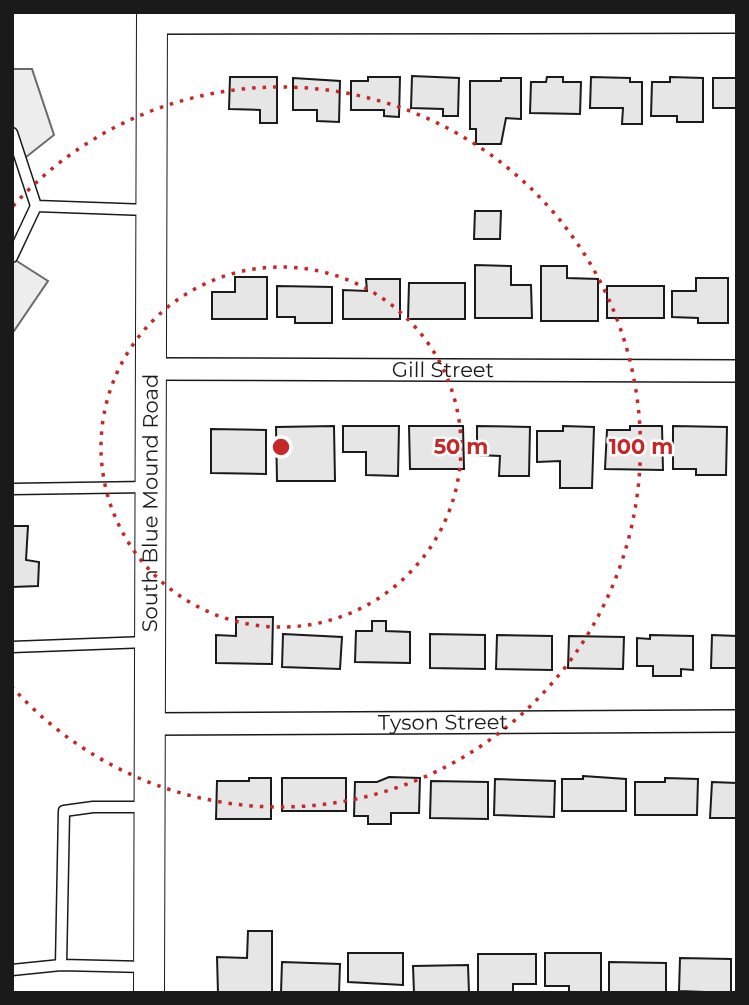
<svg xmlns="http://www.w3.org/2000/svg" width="749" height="1005" viewBox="0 0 749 1005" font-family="Montserrat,sans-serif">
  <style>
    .built { fill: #ededed; stroke: #6a6a6a; stroke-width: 2 }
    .building { fill: #e6e6e6; stroke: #1a1a1a; stroke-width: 2 }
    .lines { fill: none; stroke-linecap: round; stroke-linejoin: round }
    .lane-casing { stroke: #1a1a1a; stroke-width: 13 }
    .street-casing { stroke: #1a1a1a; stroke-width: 24 }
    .secondary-casing { stroke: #1a1a1a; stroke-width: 32 }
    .lane { stroke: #fff; stroke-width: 10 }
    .street { stroke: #fff; stroke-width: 21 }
    .secondary { stroke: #fff; stroke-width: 30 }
    .ring { fill: none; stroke: #c62828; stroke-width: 3.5; stroke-dasharray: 3.5 7 }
    .labels { text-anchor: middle; stroke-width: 5; stroke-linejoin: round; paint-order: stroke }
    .street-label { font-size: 21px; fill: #1a1a1a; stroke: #fff }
    .centre { fill: #c62828; stroke: #fff; stroke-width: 3.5 }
    .ring-label { font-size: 21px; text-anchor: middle; font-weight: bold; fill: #c62828; stroke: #fff; stroke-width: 5; stroke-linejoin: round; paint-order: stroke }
  </style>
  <rect width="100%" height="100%" fill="#fff"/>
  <path class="built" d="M12,69H32L54,135L21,161L12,153Z
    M12,258L48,281L14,331H12Z"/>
  <path class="building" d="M412,76L459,78L458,116H443V109L411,108Z
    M230,77H277V123H260V110L229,109Z
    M368,77H400L399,117L384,116V110H351V81H368Z
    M547,77H563V82H581L580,114L530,113L531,82H546Z
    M591,77L630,78V82H642V124H622L623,108H590Z
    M670,77L703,78V122H677V116H651L652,82H670Z
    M293,78L340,81L339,122L317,121V110H293Z
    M501,78H521V119L506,118L501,144H476V129H470V81H501Z
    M713,78H737V108H713Z
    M475,211H501L500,239H474Z
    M475,265L511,266V285H531L532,318H475Z
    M541,266H567V278L598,279V321H541Z
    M235,277H267V319H212V292H235Z
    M696,278H728V323H698V318L672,317V291H696Z
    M366,279H400V319H343V290L367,291Z
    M409,283H465V319H408Z
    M277,286L332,287V323H295V317H277Z
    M607,286H664V318H607Z
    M334,426L335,481H277L276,427Z
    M343,426H399L398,476L366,475V452H343Z
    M409,426H463L464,469H410Z
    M477,426L530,427L529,476H499L500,456L477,455Z
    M563,426L594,427L592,488H560V461L537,462V431H563Z
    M630,426H662L663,470L605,469L607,430H630Z
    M673,426L727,427L726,475H696V469H673Z
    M211,429L266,430V474L211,473Z
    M12,526H28L26,560L39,562L38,586L12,587Z
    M236,617H273L272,664L216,663V635L236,636Z
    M372,621H386V631L410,632V663L355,662L356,631H372Z
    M283,634L342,637L340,669L282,667Z
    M430,634L485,635V669L430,668Z
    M497,635L552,636V670L496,669Z
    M650,635L693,636V670L681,669V676H653V666H637V638L650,639Z
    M712,635L737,636V668H711Z
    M569,636L624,637L623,669L568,668Z
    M583,776L626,779V811H562V779H583Z
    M389,777L420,778L419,813H391V824H368V816H354L355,782H377Z
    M249,778H271V819H216L217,781H249Z
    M282,778H346V811H282Z
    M665,778L698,779L697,815H635V782H665Z
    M495,779L555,781L554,817L494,815Z
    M431,781L488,782V819L430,818Z
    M712,782L737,783V818H710Z
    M248,931H272V993H218L217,957L247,958Z
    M348,953H403V985L348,982Z
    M545,953H601V993H569V986H545Z
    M478,954H536V984H513V993H478Z
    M680,958L731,959V993L679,991Z
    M282,962L340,964L339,993H281Z
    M609,962L666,963V993H609Z
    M468,965L469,993H414L413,966Z"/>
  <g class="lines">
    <g class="lane-casing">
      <path id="lane" d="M12,133L36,206L12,257
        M36,206L148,210
        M12,489L149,487
        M12,647L147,642
        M61,965L64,811L93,807H147
        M12,970L61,965L146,967"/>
    </g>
    <g class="street-casing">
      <g id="street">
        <path d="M152,23L737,22"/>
        <path id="s1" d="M149,369L737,371"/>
        <path id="s2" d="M151,724L737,721"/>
      </g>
    </g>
    <g class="secondary-casing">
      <g id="secondary">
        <path id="s3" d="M149,993L152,12"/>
      </g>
    </g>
    <use href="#lane" class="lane"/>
    <use href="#street" class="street"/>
    <use href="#secondary" class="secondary"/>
  </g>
  <g class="ring">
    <circle cx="281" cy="447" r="180"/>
    <path d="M13 206A360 360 0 1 1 13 688"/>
  </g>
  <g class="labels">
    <g class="street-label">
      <text dy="7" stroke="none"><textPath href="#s1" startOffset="294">Gill Street</textPath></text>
      <text dy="7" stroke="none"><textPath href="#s3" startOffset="490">South Blue Mound Road</textPath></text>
      <text dy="7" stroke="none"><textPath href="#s2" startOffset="292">Tyson Street</textPath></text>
    </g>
  </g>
  <circle cx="281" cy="447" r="10" class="centre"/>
  <g class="ring-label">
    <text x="461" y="454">50 m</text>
    <text x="641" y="454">100 m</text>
  </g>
  <rect width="749" height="1005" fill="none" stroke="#1a1a1a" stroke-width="28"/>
</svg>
